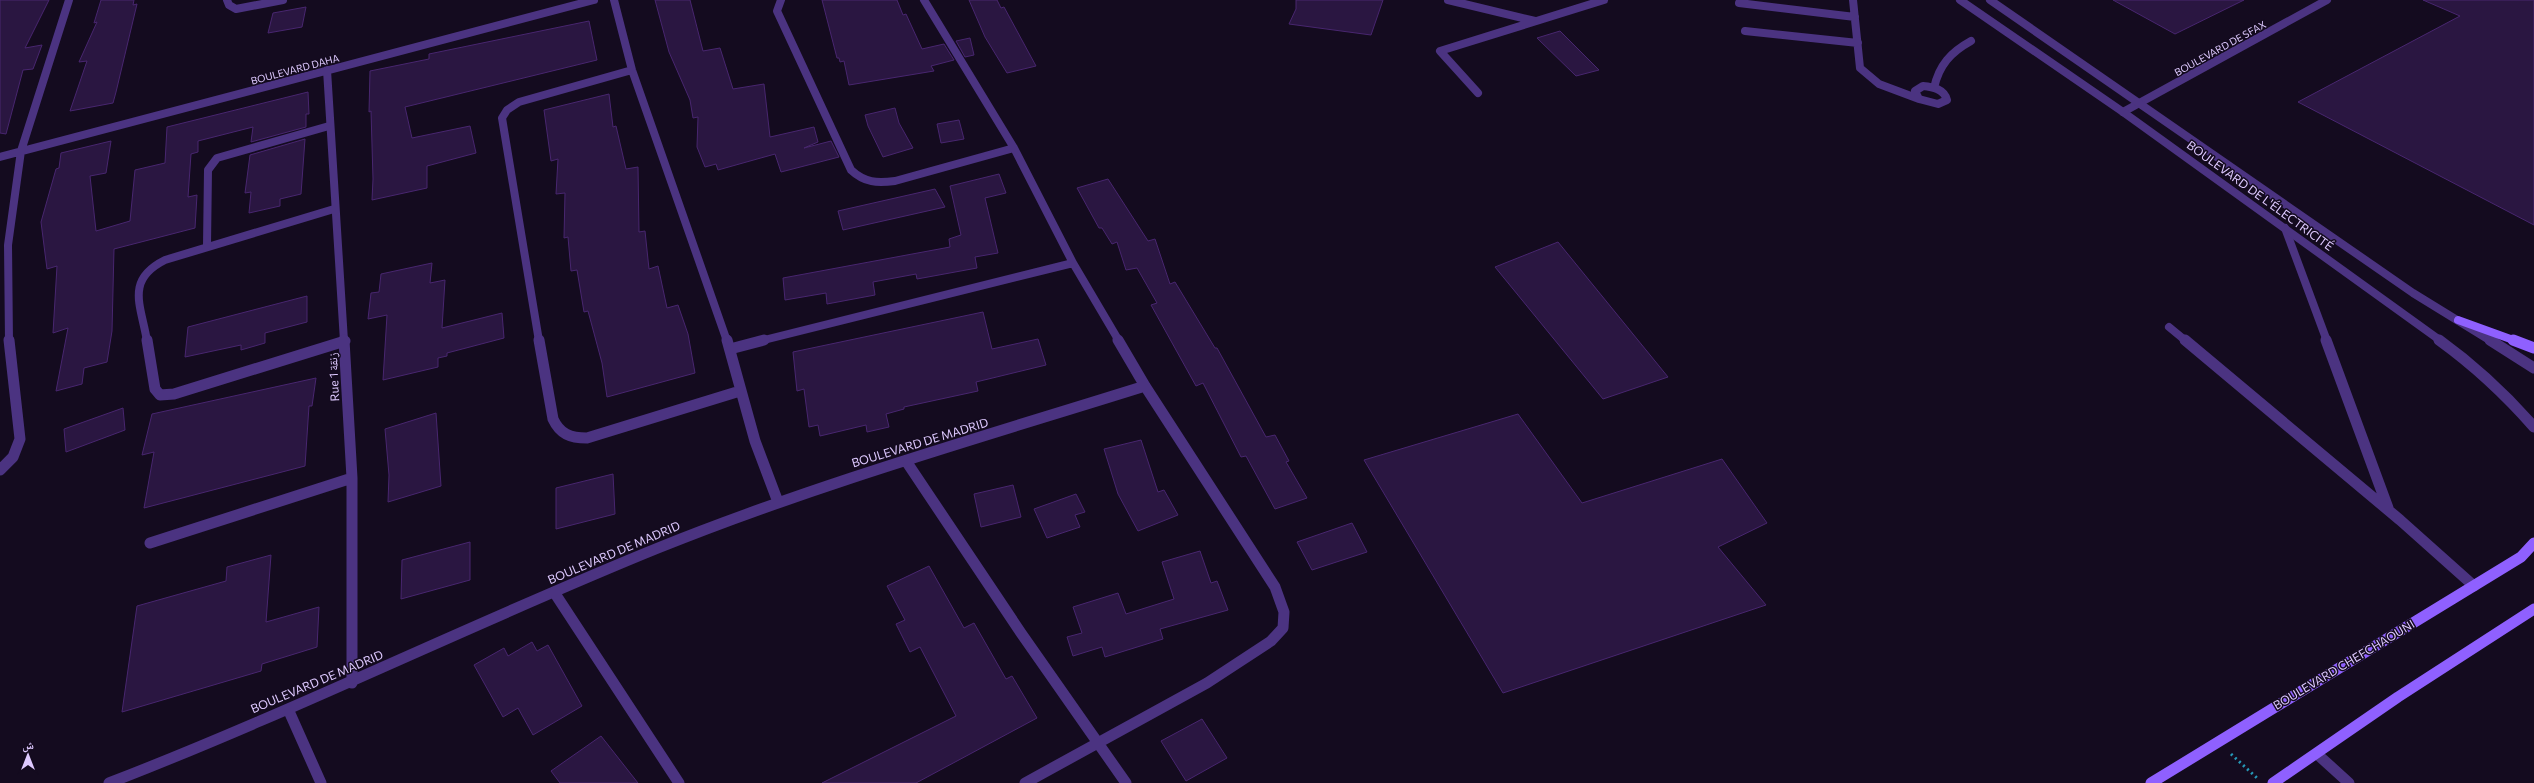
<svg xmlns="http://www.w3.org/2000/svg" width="2534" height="783" viewBox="0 0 2534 783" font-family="Commissioner,'Noto Naskh Arabic',sans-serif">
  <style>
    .building { fill: #2a1641; stroke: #48266f }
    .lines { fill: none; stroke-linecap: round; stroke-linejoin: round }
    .path { stroke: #2698b7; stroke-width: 3; stroke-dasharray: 2 3.5; stroke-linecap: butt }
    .lane-far1 { stroke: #4b3381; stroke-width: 8 }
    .lane { stroke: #4b3381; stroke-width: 11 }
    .street-far1 { stroke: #4b3381; stroke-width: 8 }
    .street { stroke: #4b3381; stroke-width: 11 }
    .secondary-far1 { stroke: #8f60ff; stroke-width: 8 }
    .secondary { stroke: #8f60ff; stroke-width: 11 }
    .labels { text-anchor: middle; stroke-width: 3; stroke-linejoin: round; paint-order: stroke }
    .far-street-label { font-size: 10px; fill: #dec9ff; stroke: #140b1f }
    .street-label { font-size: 12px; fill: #dec9ff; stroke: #140b1f }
  </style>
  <rect width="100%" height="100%" fill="#140b1f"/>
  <path class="building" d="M0,0H49L25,48L42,45L33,69L23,70L6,134L0,133Z
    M101,0H134L133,5L137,4L116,92L113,103L70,111L87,61L79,62L97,22L94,23Z
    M655,0H690L703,51L720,48L733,89L764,84L770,137L814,127L818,142L804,148L831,141L839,157L781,172L775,154L718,170L716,164L705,167L697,147L698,117L693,118L690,100L669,52Z
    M822,0H897L903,15L906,14L922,49L944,44L954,60L931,66L934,71L849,85L844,61L840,62L839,58H837Z
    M969,0H997L1001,8L1004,7L1036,66L1007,73L985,37Z
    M1296,0H1383L1371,35L1289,24L1296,9Z
    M2113,0H2244L2175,34Z
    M2423,0H2534V225L2298,102L2460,16Z
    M306,7L302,27L268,33L273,13Z
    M589,21L597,60L405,107L412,138L470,126L476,153L427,166V188L372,200L373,179L371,111L369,112L370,71L429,59V54Z
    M1560,31L1599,70L1576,76L1537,38Z
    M970,38L974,55L965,57L956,41Z
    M308,92L309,114H306V127L251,142L253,127L198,141V152L191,154L188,197L197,195L195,228L114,249L112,331L107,362L84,368L82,384L56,391L68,328L53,333L57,266L47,269L41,222L56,169L59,168L61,153L111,141L106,173L90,176L96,231L130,221L135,170L165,163L167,127Z
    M609,94L613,127L616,126L626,169L638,167L639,232L645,231L649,269L658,266L667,308L678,305L688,334L695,373L607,397L602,363L588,311L584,312L577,270L571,271L568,237L564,238L565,193L556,194L558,159L551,161L544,110Z
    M895,108L899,123L913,148L883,157L868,126L865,115Z
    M959,120L964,139L941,143L937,124Z
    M305,139L301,194L280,199V206L249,213L251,192L245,193L250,155Z
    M999,174L1006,193L985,198L998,253L975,257L977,268L917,279L916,274L873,282L875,295L827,304L826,293L785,300L783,278L950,247L949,239L961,235L950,186Z
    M1108,179L1148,241L1155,239L1170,284L1175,282L1215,348H1217L1266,437L1275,435L1289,461L1286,462L1307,498L1275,509L1246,456L1241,457L1203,383L1196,386L1151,305L1157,303L1137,268L1126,270L1117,242L1112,244L1102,228H1099L1077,188Z
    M935,189L945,207L843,230L838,211Z
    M1558,242L1668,377L1603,399L1495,267Z
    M432,263L430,283L445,280L442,328L502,313L504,338L447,353V356L438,358V367L383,380L387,315L368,319L371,293L379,292L381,274Z
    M307,296V322L265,333V343L241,350V345L185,357L188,327Z
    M983,312L992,349L1038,339L1046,365L976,382L978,391L904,407V409L886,414L889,427L867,432L866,425L820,436L818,425L809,427L804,389L797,391L793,352Z
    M316,378L312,406H309L305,466L144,508L154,452L142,455L152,414Z
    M123,408L125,430L66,452L64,429Z
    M436,413L441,486L388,502L389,475L385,429Z
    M1518,414L1582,503L1722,459L1767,523L1718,547L1766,605L1503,693L1364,460Z
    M1141,440L1158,492L1164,490L1178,515L1138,531L1118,494L1104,449Z
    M613,474L615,514L556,529V488Z
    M1013,485L1021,517L981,527L974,494Z
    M1076,494L1085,512L1075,515L1080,527L1047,538L1034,509Z
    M1352,523L1367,552L1312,570L1297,542Z
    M470,542V580L401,599L402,560Z
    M1200,551L1211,583L1217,581L1228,610L1160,629L1163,639L1105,657L1102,647L1073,656L1067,637L1082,633L1073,607L1118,593L1126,614L1174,599L1162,562Z
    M271,555L266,622L319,607L317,647L262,664L261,671L122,712L137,606L226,581L227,567Z
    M929,566L964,628L974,623L1006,679L1012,676L1037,718L916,783H822L956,716L920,647L910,652L896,624L905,620L887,586Z
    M532,642L537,651L548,645L582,706L533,735L518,708L503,717L474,665L504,648L508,656Z
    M1202,719L1227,758L1186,781L1161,741Z
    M601,736L638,783H560L551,771Z"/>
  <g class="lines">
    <path class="path" d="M2231,754L2257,778"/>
    <path class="lane-far1" d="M1448,0L1535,21
      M1853,0L1860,68L1879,84L1919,99
      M1739,3L1855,17
      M1745,31L1858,43
      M1923,86C1933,87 1944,89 1947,100L1938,104L1919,99L1915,91Z
      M1934,88C1939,65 1951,52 1971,41
      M1478,93L1440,51L1604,0
      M2123,112L2327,0
      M2285,228L2327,341
      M2169,327L2186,341"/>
    <path class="lane" d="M2185,340L2400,520L2474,586
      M2326,340L2388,508
      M2317,754L2349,783"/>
    <path class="street-far1" d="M227,0L229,5L236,9L283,0
      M614,0L632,70L727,341
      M781,0L777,11L851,170C865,183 877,183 895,181L1014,148
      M924,0L1014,148L1073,263L1119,341
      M1960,0L2123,112L2441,341
      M1990,0L2413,293L2491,341
      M327,70L344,341
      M0,157L594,0
      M207,245L208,170L217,158L329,126
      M9,341L8,245L21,151L69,0
      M147,341C141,305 125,280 165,260L334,209
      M539,341L502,118L507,110L519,102L632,70
      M760,341L1073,263"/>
    <path class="street" d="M147,340L155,389L160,395L174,394L345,341
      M344,340L352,478V683
      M539,340L553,419C560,434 570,438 587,438L740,391
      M727,340L755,441L778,502
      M2439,340C2475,366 2505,394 2534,427
      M2490,340L2534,368
      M730,349L764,340
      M906,461L1021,633L1126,783
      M0,470L13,457L20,439L9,340
      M150,543L352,478
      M554,592L679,783
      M288,709L321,783
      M109,783C295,711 473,623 658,548C817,484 982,437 1145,386
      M1025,783L1207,683L1271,641L1283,628L1284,612L1275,587L1145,386L1118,340"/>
    <path class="secondary-far1" d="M2458,320L2516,341"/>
    <path class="secondary" d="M2513,340L2534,348
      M2151,783L2521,557L2534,543
      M2273,783L2398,697L2534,609"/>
  </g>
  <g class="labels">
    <g class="far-street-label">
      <text transform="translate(2220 48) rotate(-29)" y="4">BOULEVARD DE SFAX</text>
      <text transform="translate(295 69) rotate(-15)" y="4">BOULEVARD DAHA</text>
    </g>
    <g class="street-label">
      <text transform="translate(2260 196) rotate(36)" y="4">BOULEVARD DE L'ÉLECTRICITÉ</text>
      <text transform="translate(334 377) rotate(-93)" y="4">Rue 1 زنقة</text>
      <text transform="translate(920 443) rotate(-17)" y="4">BOULEVARD DE MADRID</text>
      <text transform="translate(614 553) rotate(-23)" y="4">BOULEVARD DE MADRID</text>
      <text transform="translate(2344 665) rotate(-31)" y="4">BOULEVARD CHEFCHAOUNI</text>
      <text transform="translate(317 682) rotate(-23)" y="4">BOULEVARD DE MADRID</text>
    </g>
  </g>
  <g transform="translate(28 755)" stroke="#140b1f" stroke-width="3" paint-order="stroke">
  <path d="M0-3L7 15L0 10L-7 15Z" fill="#dec9ff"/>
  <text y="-6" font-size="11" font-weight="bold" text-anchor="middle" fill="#dec9ff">ش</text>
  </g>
</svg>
